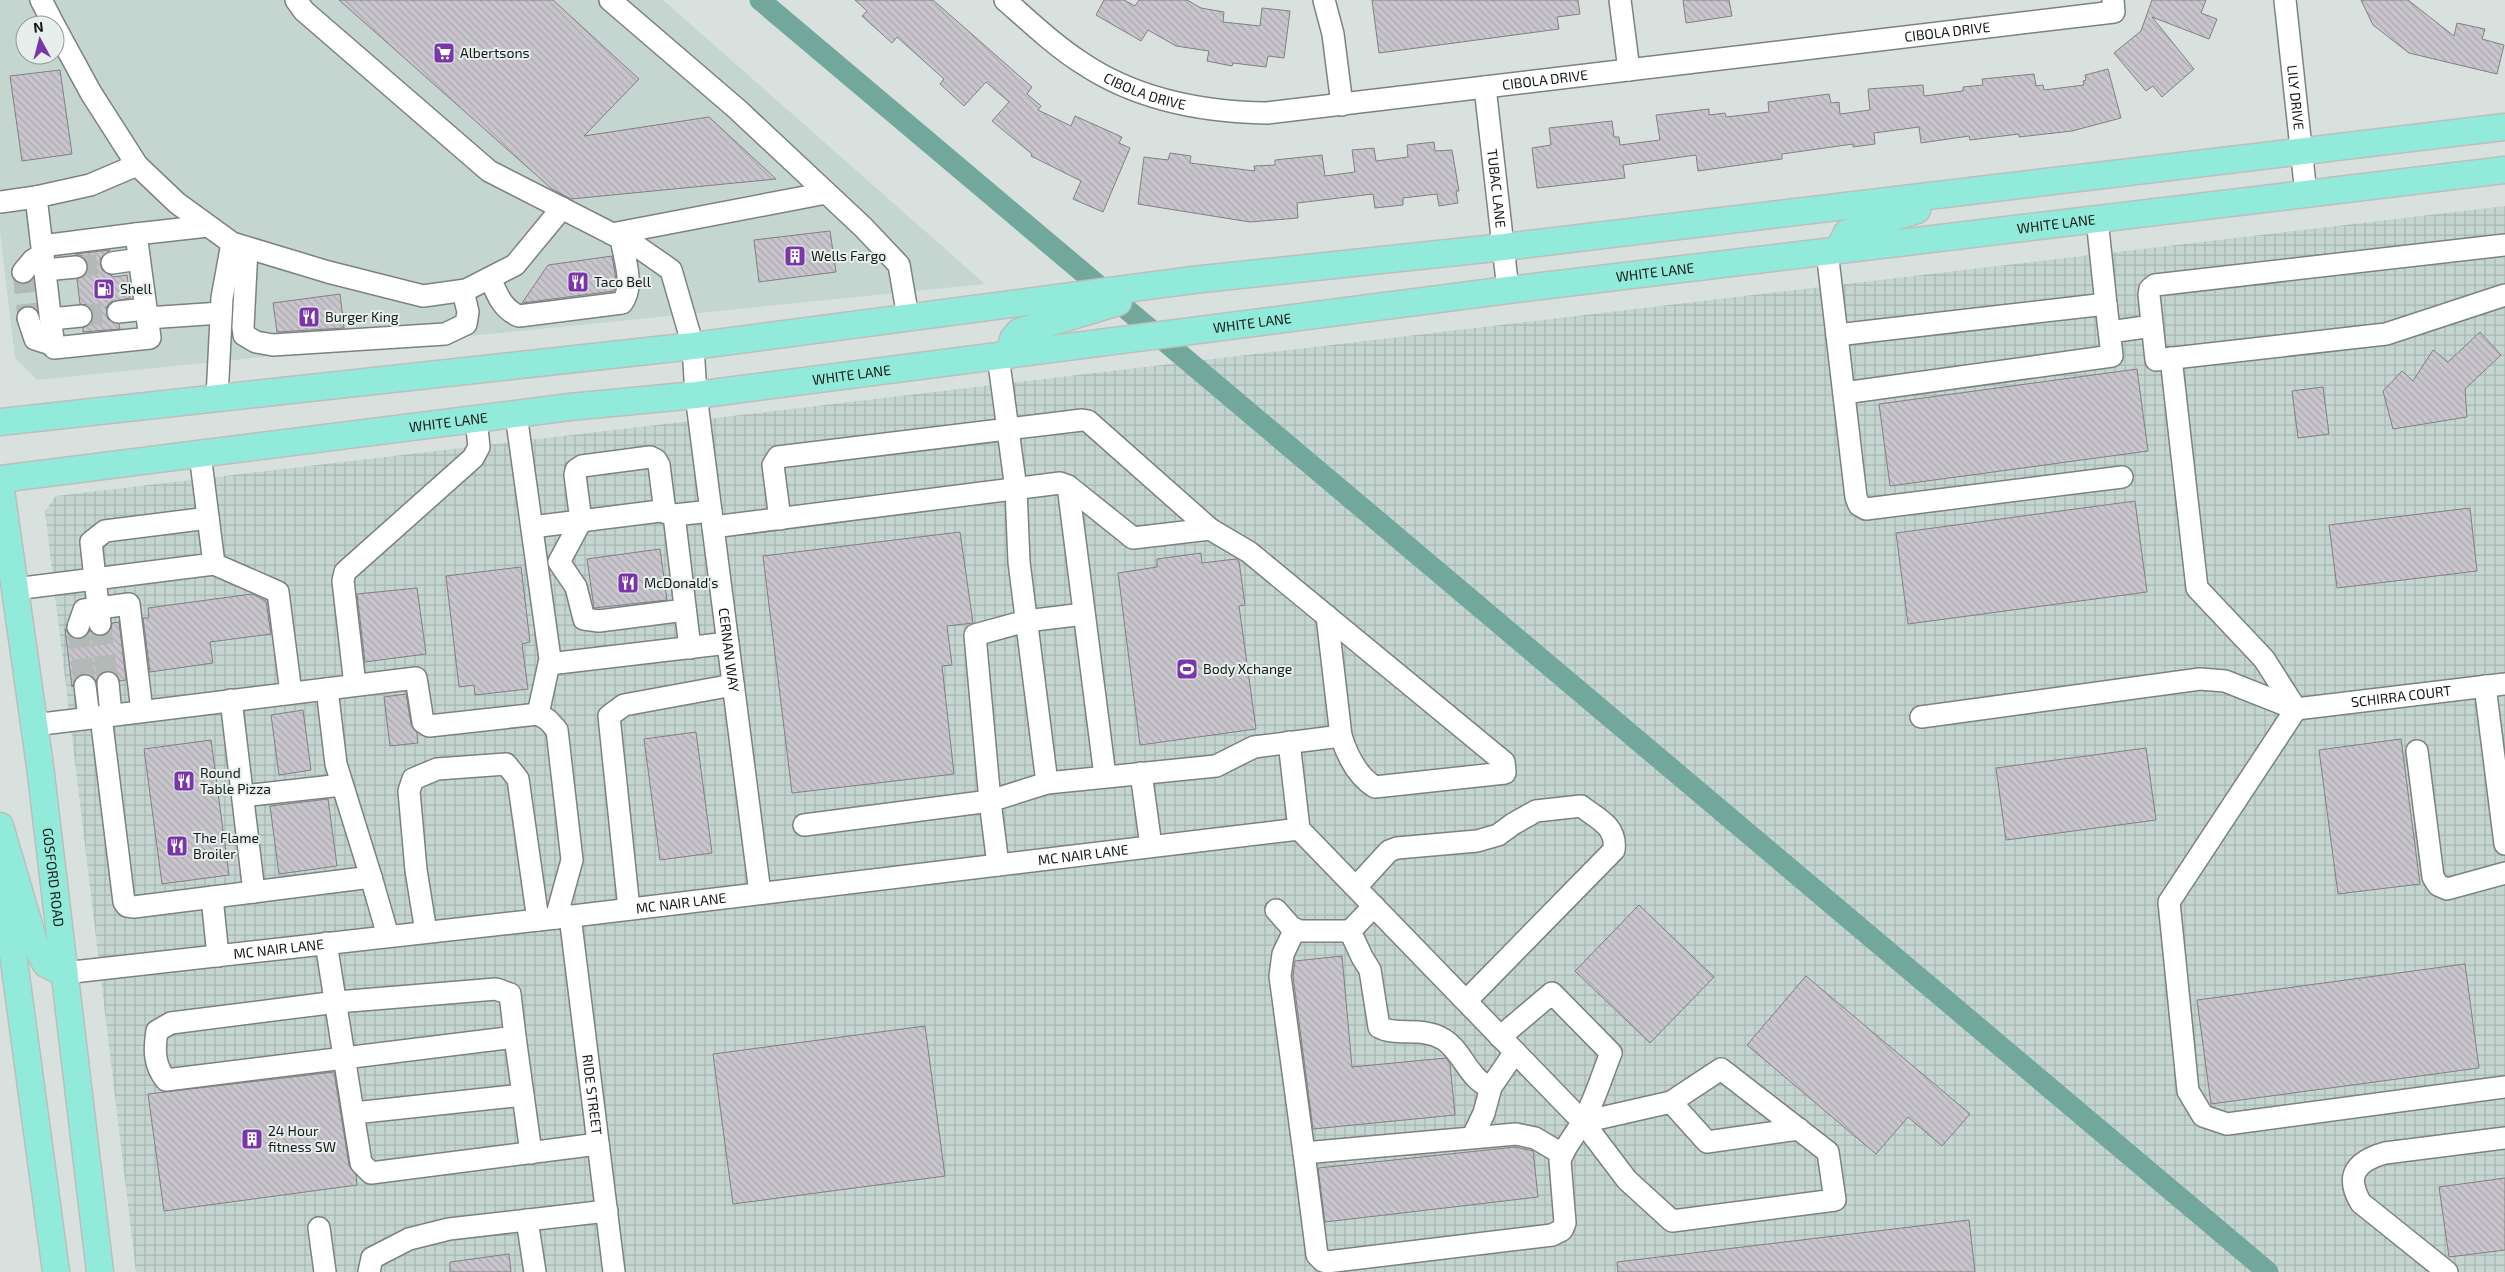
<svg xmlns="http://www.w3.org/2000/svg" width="2505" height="1272" viewBox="0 0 2505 1272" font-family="'Exo 2',sans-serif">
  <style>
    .built { fill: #c5d6d1; fill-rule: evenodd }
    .industrial { fill: url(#industrial-grid) }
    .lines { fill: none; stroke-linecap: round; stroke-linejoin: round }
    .canal { stroke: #71a89b; stroke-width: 21 }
    .building { fill: url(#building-back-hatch); stroke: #827f85 }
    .minor-tunnel { stroke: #b2b9b7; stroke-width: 21; stroke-dasharray: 21 11; stroke-linecap: butt }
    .minor-casing { stroke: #7b8280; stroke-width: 24 }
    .major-casing { stroke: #bdbebe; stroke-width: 29 }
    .minor { stroke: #fff; stroke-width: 21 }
    .major { stroke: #92ebda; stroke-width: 26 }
    .labels { text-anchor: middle; stroke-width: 4; stroke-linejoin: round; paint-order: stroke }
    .street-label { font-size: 14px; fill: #151817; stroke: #e6efec }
    .poi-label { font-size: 14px; fill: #151817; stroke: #e6efec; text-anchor: start }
  </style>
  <defs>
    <pattern id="industrial-grid" width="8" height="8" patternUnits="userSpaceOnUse" patternTransform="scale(1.25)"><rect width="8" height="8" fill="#c5d6d1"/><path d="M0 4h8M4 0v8" fill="none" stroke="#a8b7b3"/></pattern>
    <pattern id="building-back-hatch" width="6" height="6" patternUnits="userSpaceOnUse" patternTransform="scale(1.25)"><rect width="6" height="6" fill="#c8c5cc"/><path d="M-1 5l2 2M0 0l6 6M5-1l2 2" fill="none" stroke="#aba8ae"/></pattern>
  </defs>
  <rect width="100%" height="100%" fill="#d9e1df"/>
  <path class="built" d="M0,0H663L985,284L37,380L15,358L0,232ZM25,25H55V55H25Z"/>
  <path class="industrial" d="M2505,206V1272H136L45,511L56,496Z"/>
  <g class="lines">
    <path class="canal" d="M760,0L2268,1272"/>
  </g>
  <path class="building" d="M339,0H553L639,79L584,136L709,117L776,179L571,199L552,189Z
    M855,0H933L1032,87L1027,94L1041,106L1038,110L1071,126L1075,116L1122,137L1119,143L1130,148L1103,212L1073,199L1081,181L1031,156L1032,154L992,121L1009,102L986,82L964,106L940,84L944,79L897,37L892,43L862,16L867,11Z
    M1104,0H1124L1135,6L1139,0H1187L1201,8L1224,12L1223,22L1260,26L1262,8L1290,11L1284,58L1268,56L1266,67L1233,63L1232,66L1207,61L1209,51L1176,46L1148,30L1141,41L1096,15Z
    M1372,0H1578L1580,14L1557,17L1559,29L1379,53Z
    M1683,0H1729L1732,16L1686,23Z
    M2152,0H2206L2201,13L2217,19L2209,39L2152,17L2194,69L2162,97L2153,86L2146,91L2114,53L2141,31Z
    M2361,0H2408L2454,36L2457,23L2485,29L2482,39L2504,45L2497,74L2409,53L2373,25Z
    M2108,69L2121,118L2072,131L2019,137V134L1970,140L1969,136L1921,143L1919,127L1874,133L1875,144L1853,147V144L1782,154V159L1698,171L1696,155L1623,165L1625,178L1537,188L1532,148L1551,145L1549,128L1612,121L1614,137H1619L1620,145L1660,140L1656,115L1709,109V115L1725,113L1726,117L1769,112L1768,102L1829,94L1831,103L1839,102L1840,114L1870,110L1868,89L1923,85L1924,96L1963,91V87L1983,85L1982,79L2034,74L2036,86L2043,85L2044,90L2084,85L2083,81L2086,80L2085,75Z
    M60,70L72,154L22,161L10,76Z
    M1434,142L1435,151L1452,150L1459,191H1456L1458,203L1439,206L1437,194L1403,198V205L1375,208L1373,194L1297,203L1298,218L1250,222L1138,204L1144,157L1168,160L1170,153L1191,156L1190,163L1255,171L1254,166L1275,165V160L1322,155L1325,176L1355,172L1352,150L1374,148L1376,161L1408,157L1407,145Z
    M830,231L836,272L759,282L754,240Z
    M110,250L100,259L102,270L114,277L127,275L130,298L111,302L106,307L108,319L119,324L120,329L83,332V328L92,322L93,314L87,305L80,304L77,279L87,273L88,265L82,256L75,254Z
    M612,256L616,280L614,291L522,303L548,265Z
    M340,294L344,328L277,332L273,303Z
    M2480,332L2501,355L2465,389L2467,417L2393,429L2383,391L2402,371L2413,381L2433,350L2448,362Z
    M2137,369L2148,451L1890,486L1879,404Z
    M2323,387L2329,434L2298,438L2292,391Z
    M2135,501L2147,592L1908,624L1896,533Z
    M2470,508L2477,571L2337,588L2329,525Z
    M960,532L973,623L947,626L952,665L942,666L954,774L792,793L763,556Z
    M660,549L667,600L594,608L587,559Z
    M1201,553L1202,563L1236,559L1239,561L1245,605L1239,606L1256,729L1140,745L1118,573L1157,567V559Z
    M521,567L530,642L522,644L528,689L475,695L474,685L459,687L446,576Z
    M417,588L426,654L365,662L357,594Z
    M252,594L266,601L271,634L210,642L213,663L150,672L143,618H149L148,608Z
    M119,622L126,680L120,681L114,672L107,671L100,673L96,681L90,675L83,674L77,676L72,687L65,629L73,639H80L86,637L90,631L95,636L107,634L111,629L112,623Z
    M406,694L411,724L417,733L418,743L390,746L384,697Z
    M303,710L311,770L279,775L271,715Z
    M696,732L712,853L660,860L644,739Z
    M2401,739L2420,884L2338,894L2319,750Z
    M211,740L229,875L162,884L144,749Z
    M2146,748L2156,820L2006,840L1996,768Z
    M328,799L337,866L279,874L270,806Z
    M1639,905L1714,977L1650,1043L1575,971Z
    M1342,956L1352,1067L1446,1058L1450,1064L1455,1115L1313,1129L1293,976L1295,961Z
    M2465,964L2479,1068L2211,1104L2197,1000Z
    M1806,976L1970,1114L1942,1146L1908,1117L1876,1154L1747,1045Z
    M925,1026L945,1176L733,1204L713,1054Z
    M334,1072L349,1165L356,1175L357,1185L164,1211L148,1094Z
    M1515,1147L1533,1151L1538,1197L1325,1222L1318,1168Z
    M2505,1178V1250L2449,1257L2439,1187Z
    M1969,1220L1975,1272H1618L1617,1262Z
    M509,1254L511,1272H450V1262Z"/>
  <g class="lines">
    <path class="minor-tunnel" d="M76,267L112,263
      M23,272L28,318
      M81,316L118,312
      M100,624L108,683
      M78,627L85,686"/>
    <g class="minor-casing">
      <g id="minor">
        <path d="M41,0L54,25"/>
        <path id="s1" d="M296,0L304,11L489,171L638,247L671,270L693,346L696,395L760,893"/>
        <path d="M610,0L737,109L863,227L899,265L908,317"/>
        <path id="s2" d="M1005,0C1030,22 1054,45 1082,63C1137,100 1201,112 1267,113L2114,12L2113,0"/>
        <path d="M1324,0L1333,34L1342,105"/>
        <path d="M1620,0L1629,70"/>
        <path id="s3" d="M2285,0L2306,194"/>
        <path d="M55,27L91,93L137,165L177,203L232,243L328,272L423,296L466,290L515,265L562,208"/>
        <path id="s4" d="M1485,87L1508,290"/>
        <path d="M36,197L54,348L150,338L136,234L42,246"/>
        <path d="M0,202L36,197L90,185L137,165"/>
        <path d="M2097,219L2106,304"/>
        <path d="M136,234L208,226"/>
        <path d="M612,234L826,193"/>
        <path d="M2505,245L2155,285L2150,289L2149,295L2156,360L2386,334L2505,295"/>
        <path d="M247,248L243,327L244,335L256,342L273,345L445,334L466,324L468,312L463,291"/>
        <path d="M1827,251L1856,497L1859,505L1866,509L2122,477"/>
        <path d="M112,263L139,259"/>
        <path d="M45,270L76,267"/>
        <path d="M23,272L33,260L43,255"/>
        <path d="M490,278C497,294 502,309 519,316L622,303C635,286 624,258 621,238"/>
        <path d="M118,312L146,309"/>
        <path d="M28,318L35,339L54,345"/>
        <path d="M147,318L221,313"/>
        <path d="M51,319L81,316"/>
        <path d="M2110,332L2152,326"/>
        <path d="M1837,335L2106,304L2112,356L1844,393"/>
        <path d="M998,356L1016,489L1019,562L1047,783"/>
        <path d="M2171,358L2197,588L2264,659L2296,709"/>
        <path d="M217,398L222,298L232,243"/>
        <path d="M516,414L550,659L538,714"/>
        <path d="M1068,486L1105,776"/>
        <path d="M665,512L659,465L656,460L650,457L582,466L576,470L575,475L581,521L559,562L576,587L584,619L599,621L685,610"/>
        <path d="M674,515L690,648"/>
        <path d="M780,519L773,465L778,457L1082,420L1088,421L1210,529L1249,552L1504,762L1505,773L1375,787C1357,776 1347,755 1341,736L1254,747L1216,766L1047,783L990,801L804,825"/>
        <path d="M532,527L660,511L674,515L711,511"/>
        <path d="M713,527L1060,483L1068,486L1133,538L1210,529"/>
        <path d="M214,564L278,592L291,693"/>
        <path d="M15,589L214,564L200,454"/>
        <path d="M1327,616L1341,736"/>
        <path d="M100,624L91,542L105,531L208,518"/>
        <path d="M78,627L84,610L129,604L142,711"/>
        <path d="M549,664L728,643"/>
        <path d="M108,683L111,715"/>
        <path d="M355,685L343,581L345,572L473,458L479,447L476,419"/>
        <path d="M85,686L89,718"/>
        <path d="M2485,686L2505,844"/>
        <path d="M327,689L336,764L371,877"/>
        <path d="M231,700L254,892"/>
        <path d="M2296,709L2169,902L2188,1091L2203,1116L2227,1124L2505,1087"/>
        <path d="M101,717L124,902L127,906L134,907L371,877L388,936"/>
        <path id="s5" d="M1921,717L2200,679L2225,681L2296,709L2505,684"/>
        <path d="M34,725L416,678L423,722L429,726L538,714L548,720L557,730L572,860L556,918"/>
        <path d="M1289,742L1299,829L1583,1122L1627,1180L1672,1221L1835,1200L1828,1152L1721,1069L1671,1102L1583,1122"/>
        <path d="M2417,751L2433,877L2438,885L2447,889L2505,873"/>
        <path d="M1141,773L1151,846"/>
        <path d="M243,796L342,785"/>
        <path d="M998,865L990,801L975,635L1026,621L1084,614"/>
        <path d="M1356,887L1389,851L1397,848L1477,841L1498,835L1513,824L1536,811L1581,806C1598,819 1617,826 1614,850L1466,1001"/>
        <path d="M212,897L218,956"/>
        <path d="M1374,906L1350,931L1362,957L1370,970L1379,1027C1397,1037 1421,1026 1443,1039C1463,1051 1469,1081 1491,1087L1515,1052"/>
        <path d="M629,909L609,716L624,705L733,685"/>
        <path d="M1276,910L1291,927L1299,931H1350"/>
        <path id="s6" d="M570,916L614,1272"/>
        <path d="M1295,929L1283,954L1280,976L1304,1153"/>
        <path d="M426,932L416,870L409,791L413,779L437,769L506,764L518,779L538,920"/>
        <path d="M326,943L361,1163L371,1173L598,1144"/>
        <path id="s7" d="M64,973L556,918L1299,829"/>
        <path d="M496,989L510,994L515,1037L166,1080C154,1065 154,1050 157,1031L171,1023L337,1002Z"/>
        <path d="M515,1037L531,1153"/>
        <path d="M1500,1037L1552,993L1611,1053C1602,1075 1595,1100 1583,1121C1575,1136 1565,1145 1560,1161L1565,1223L1562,1230L1552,1235L1327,1262L1323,1261L1317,1255L1304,1153L1516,1134L1535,1138L1562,1154"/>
        <path d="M1671,1102L1707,1142L1799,1129"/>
        <path d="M354,1113L523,1095"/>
        <path d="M1473,1136L1484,1113L1491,1087"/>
        <path d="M527,1220L535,1272"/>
        <path d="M319,1228L325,1272"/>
        <path d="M369,1272L372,1258L409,1239L449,1229L607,1211"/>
        <path d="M2447,1272L2361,1203C2344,1175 2357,1161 2385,1153L2505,1138"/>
      </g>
    </g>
    <g class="major-casing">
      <g id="major">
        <path d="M1838,250L1847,233L1917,210"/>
        <path d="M1009,355L1013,339L1019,332L1118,302"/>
        <path d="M0,422L693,346L1193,280L1504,247L2505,127"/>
        <path id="s8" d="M0,479L570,407L696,395L1508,290L2505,170"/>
        <path id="s9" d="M0,483L40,766L100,1272"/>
        <path d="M0,826L34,942L46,964L64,973"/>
        <path d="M0,857L56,1272"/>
      </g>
    </g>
    <use href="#minor" class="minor"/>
    <use href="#major" class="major"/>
  </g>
  <defs>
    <g id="supermarket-square" transform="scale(1.125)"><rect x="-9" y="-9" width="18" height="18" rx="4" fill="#7a35a9" stroke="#e6efec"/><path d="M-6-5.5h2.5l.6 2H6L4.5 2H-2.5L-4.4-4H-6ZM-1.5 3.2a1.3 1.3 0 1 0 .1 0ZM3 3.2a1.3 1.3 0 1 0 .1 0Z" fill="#fff"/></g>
    <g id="building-square" transform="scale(1.125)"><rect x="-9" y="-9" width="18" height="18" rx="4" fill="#7a35a9" stroke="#e6efec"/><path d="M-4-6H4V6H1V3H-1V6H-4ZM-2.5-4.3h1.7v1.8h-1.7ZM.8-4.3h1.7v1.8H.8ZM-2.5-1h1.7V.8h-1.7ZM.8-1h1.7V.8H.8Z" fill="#fff"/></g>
    <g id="restaurant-square" transform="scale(1.125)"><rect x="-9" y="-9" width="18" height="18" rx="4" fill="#7a35a9" stroke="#e6efec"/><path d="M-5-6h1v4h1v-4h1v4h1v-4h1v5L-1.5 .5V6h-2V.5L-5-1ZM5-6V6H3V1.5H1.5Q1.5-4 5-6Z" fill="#fff"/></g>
    <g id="fuel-square" transform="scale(1.125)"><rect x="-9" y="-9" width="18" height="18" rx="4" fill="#7a35a9" stroke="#e6efec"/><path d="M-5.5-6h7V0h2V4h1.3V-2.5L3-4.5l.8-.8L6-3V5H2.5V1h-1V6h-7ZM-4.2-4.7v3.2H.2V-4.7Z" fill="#fff"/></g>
    <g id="stadium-square" transform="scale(1.125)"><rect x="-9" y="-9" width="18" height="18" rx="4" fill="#7a35a9" stroke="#e6efec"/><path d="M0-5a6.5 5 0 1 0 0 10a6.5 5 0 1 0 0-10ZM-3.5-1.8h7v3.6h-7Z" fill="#fff"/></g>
  </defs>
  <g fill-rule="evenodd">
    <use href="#supermarket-square" x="444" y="53"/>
    <use href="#building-square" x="795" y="256"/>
    <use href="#restaurant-square" x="578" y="282"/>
    <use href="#fuel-square" x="104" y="289"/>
    <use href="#restaurant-square" x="309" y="317"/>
    <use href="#restaurant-square" x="628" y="583"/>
    <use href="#stadium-square" x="1187" y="669"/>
    <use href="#restaurant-square" x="184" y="781"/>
    <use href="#restaurant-square" x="177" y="846"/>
    <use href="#building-square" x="252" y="1139"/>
  </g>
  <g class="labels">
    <g class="street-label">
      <text dy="5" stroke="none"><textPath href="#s2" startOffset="979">CIBOLA DRIVE</textPath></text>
      <text dy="5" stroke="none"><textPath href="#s2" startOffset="574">CIBOLA DRIVE</textPath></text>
      <text dy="5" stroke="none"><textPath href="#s2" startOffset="169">CIBOLA DRIVE</textPath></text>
      <text dy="5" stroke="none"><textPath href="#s3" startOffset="98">LILY DRIVE</textPath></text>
      <text dy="5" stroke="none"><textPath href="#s4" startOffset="102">TUBAC LANE</textPath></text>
      <text dy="5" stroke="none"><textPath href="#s8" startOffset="2072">WHITE LANE</textPath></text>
      <text dy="5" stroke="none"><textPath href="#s8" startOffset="1668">WHITE LANE</textPath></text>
      <text dy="5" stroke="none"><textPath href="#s8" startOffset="1262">WHITE LANE</textPath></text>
      <text dy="5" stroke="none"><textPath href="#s8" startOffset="858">WHITE LANE</textPath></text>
      <text dy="5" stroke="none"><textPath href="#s8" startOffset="452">WHITE LANE</textPath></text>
      <text dy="5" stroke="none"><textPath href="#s1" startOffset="851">CERNAN WAY</textPath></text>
      <text dy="5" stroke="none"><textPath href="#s5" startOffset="489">SCHIRRA COURT</textPath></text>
      <text dy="5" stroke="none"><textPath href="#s7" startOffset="1026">MC NAIR LANE</textPath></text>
      <text dy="5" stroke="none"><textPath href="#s9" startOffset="398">GOSFORD ROAD</textPath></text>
      <text dy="5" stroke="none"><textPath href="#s7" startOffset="621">MC NAIR LANE</textPath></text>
      <text dy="5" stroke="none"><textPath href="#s7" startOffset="216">MC NAIR LANE</textPath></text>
      <text dy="5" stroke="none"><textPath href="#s6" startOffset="180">RIDE STREET</textPath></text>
    </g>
    <g class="poi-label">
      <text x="460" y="58">Albertsons</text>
      <text x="811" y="261">Wells Fargo</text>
      <text x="594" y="287">Taco Bell</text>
      <text x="120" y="294">Shell</text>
      <text x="325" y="322">Burger King</text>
      <text x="644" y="588">McDonald's</text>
      <text x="1203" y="674">Body Xchange</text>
      <text x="200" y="778">Round<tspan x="200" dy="16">Table Pizza</tspan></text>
      <text x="193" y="843">The Flame<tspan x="193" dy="16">Broiler</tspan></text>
      <text x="268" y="1136">24 Hour<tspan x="268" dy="16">fitness SW</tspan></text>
    </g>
  </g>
  <g transform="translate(40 40) rotate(353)"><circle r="24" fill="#e6efec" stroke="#929997"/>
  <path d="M0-4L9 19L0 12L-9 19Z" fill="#7a35a9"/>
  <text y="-8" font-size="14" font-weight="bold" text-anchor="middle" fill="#151817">N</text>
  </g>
</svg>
